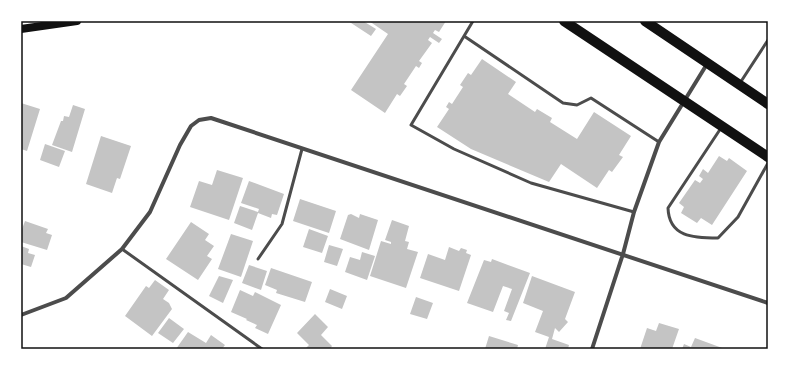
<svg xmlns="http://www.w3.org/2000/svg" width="789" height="370" viewBox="0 0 789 370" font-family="'Asap Condensed',sans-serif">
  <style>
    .building { fill: #c4c4c4 }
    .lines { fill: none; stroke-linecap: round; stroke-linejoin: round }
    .service { stroke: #4c4c4c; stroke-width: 3 }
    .minor { stroke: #4c4c4c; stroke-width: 4 }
    .secondary { stroke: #111; stroke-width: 8 }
    .primary { stroke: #111; stroke-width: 10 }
    .neatline { fill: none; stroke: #111; stroke-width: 1.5 }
  </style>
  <rect width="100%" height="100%" fill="#fff"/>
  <path class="building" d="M348,21H363L376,29L371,36Z
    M369,21H446L439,32L435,30L433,33L442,39L439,43L430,37L428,40L432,43L419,61L422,63L419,68L416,66L404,84L407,86L400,96L397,94L385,113L351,90L388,34Z
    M482,59L516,82L508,94L535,112L537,109L552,118L550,122L577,139L594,112L631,136L619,155L623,157L612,172L609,170L597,188L561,164L549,182L471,149L437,127L449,109L446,107L449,102L452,104L463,87L460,85L468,73L471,75Z
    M21,103L40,109L27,151L21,149Z
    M73,105L85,109L72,152L52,145L61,121H63L64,116L69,117Z
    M101,136L131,146L120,179L117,178L112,193L86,184Z
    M45,144L65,151L59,167L40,160Z
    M719,156L727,161L729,158L747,171L712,225L701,218L697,223L681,213L684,207L679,203L695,180L700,183L703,179L699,176L703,169L708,173Z
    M217,170L243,178L229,220L190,207L199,181L212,185Z
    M249,181L284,194L277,215L272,214L271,218L258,213L252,230L234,223L240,206L258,212L259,209L241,203Z
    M300,199L336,211L329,233L293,221Z
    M351,214L359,218L360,214L378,220L369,250L340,239L348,215Z
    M392,220L409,226L405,241L409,242L407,249L418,252L406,288L370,276L381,241L391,244V242L385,240Z
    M25,221L48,229L46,233L52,235L47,250L21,242V229H22Z
    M191,222L209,234L205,240L214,246L207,256L212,259L198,280L166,259Z
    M309,229L328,236L322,253L303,247Z
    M231,234L253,241L241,277L218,269Z
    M329,245L343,249L337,266L324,262Z
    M21,246L29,249L28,253L35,255L31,267L21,264Z
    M449,247L459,251L461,248L467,250L466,253L471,255L459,291L420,278L428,254L445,260Z
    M362,252L375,256L367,280L345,272L350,257L360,260Z
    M492,259L530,273L511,321L506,320L509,313L504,311L512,289L503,286L493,312L467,303L484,260L491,262Z
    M249,265L267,271L261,290L242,283Z
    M271,268L312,282L305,302L276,293L277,290L265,285Z
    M219,276L233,280L223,303L209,296Z
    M532,276L575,292L565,319L568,322L559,332L555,328L552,339L569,345L568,349H545L549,337L535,332L543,311L523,303Z
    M155,280L169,290L163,299L169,303L172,309L152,336L125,316L146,286L149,288Z
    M330,289L347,296L342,309L325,302Z
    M240,290L253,296L255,292L281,305L268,334L255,328L257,325L246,320L247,319L231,312Z
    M416,297L433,303L427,319L410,314Z
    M315,314L328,327L321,335L332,346L330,349H305L309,345L297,333Z
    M169,318L184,329L173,343L158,333Z
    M659,323L679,329L672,349H640L647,328L656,331Z
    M188,332L206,343L211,335L225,345L222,349H176Z
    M489,336L518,345L517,349H485Z
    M695,338L725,349H682L684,344L691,347Z"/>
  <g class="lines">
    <path class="service" d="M473,21L411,125L454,149L531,183L634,212
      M767,21L768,22
      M464,36L563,103L577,105L591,98L659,142
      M740,83L768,40
      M721,128L668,208C669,237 693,238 718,238L738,217L768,163
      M122,249L262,349
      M258,259L282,224L302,149"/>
    <path class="minor" d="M21,315L66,298L122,249L150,212L180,145L191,126L199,120L211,118L768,303
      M592,349L623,254L634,212L659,142L707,64"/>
    <path class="secondary" d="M21,29L77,21"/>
    <path class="primary" d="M564,21L768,157
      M645,21L768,104"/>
  </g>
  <rect width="789" height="370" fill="none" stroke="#ffffff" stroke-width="44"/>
  <rect x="22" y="22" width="745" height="326" class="neatline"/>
</svg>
